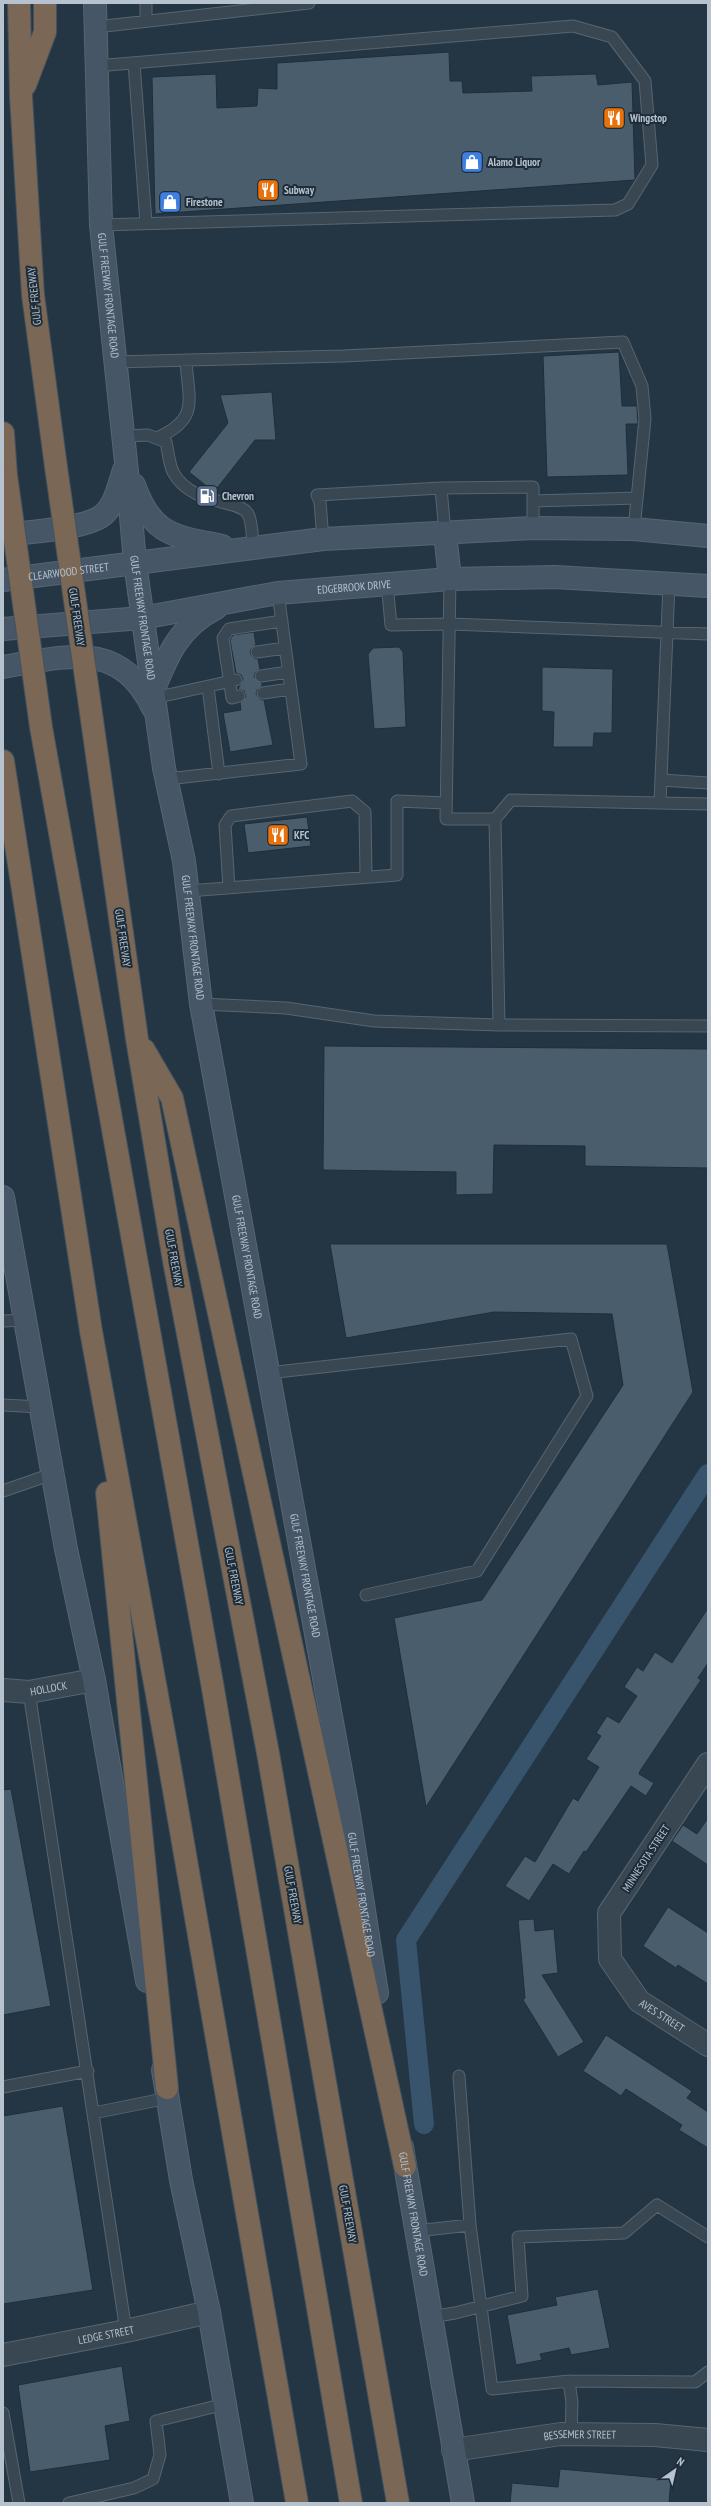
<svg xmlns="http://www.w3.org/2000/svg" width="711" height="2506" viewBox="0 0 711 2506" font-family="'PT Sans Narrow',sans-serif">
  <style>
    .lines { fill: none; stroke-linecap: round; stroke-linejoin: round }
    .canal { stroke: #37546c; stroke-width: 20 }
    .building { fill: #4a5d6d; stroke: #1f2e3b }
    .lane-casing { stroke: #576570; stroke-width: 13 }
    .street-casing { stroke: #576570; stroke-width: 24 }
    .secondary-casing { stroke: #576570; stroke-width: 24 }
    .highway-casing { stroke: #43525e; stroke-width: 24 }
    .lane { stroke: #394753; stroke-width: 11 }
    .street { stroke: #394753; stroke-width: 22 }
    .secondary { stroke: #465667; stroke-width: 22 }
    .highway { stroke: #7a6755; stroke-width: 22 }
    .highway-bridge-casing { stroke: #43525e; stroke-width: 24; stroke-linecap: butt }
    .highway-bridge { stroke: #7a6755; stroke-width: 22 }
    .labels { text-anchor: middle; stroke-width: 4; stroke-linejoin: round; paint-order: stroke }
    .poi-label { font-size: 11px; font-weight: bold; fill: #b6c2cd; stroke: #1d2c39; text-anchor: start }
    .street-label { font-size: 11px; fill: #b6c2cd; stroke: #1d2c39 }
  </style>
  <rect width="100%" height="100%" fill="#243644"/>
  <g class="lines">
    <path class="canal" d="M424,2124L406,1940L708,1474"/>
  </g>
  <path class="building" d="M449,52L450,81H462L463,93L532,91L531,76L596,74L598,85L632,82L635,180L155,214L152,77L216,74L217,108L257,106L258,88L277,89V63Z
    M619,352L622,406H637L638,424H626L628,475L547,477L543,356Z
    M272,392L276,440H255L214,492L189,472L228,423L220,395Z
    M254,632L256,645L251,649L250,653L254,658L258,659L260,669L255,673L254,677L262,683V686L257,690L256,694L260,699L264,700L273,745L230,752L223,713L241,710L240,703L246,697L244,691L238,689L243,679L241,675L236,673L230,640L233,635Z
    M399,647L403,652L406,727L374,729L368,654L373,648Z
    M542,667L613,669L612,733H594L593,747H553L554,712L542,711Z
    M307,817L311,846L248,853L244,824Z
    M324,1046L708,1049V1168L585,1166V1146L494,1145L493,1194L456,1195V1172L323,1170Z
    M330,1244H667L693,1392L426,1807L394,1618L482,1600L623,1385L612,1314L494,1312L346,1338Z
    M708,1608V1663L698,1678L701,1680L640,1771L639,1774L654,1783L646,1796L631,1786L586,1852L584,1851L569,1874L553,1864L529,1901L505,1886L525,1856L535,1862L573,1798L578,1801L599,1767L586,1759L601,1736L596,1733L607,1716L619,1723L637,1696L624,1687L637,1667L643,1671L655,1652L672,1663Z
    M11,1789L51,2006L3,2015V1790Z
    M708,1818V1865L672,1841L683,1825L697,1834Z
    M668,1907L708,1933V1984L678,1965L676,1968L643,1946Z
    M534,1919L535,1931L554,1929L558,1973L542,1975L584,2042L558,2057L523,2000L525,1998L518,1920Z
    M606,2035L692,2091L687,2098L708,2112V2148L679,2130L682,2125L626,2089L621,2096L583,2071Z
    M63,2106L93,2290L3,2304V2116Z
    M598,2289L610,2348L571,2355L569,2348L540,2354L542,2360L516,2365L507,2315L557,2305L555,2297Z
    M122,2366L130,2421L105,2426L110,2460L30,2472L18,2385Z
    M560,2469L671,2479L669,2503H510L512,2483L558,2487Z"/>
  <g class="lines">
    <g class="lane-casing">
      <path id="lane" d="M146,3V21
        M96,27L309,3
        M134,63L146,223
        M96,66L573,26L612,37L645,81L652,165L628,204L615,210L101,225
        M115,362L344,356L623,342L642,386L645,419L634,529
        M123,436L148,435L166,442C168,451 169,463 173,472C192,507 239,498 248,514C253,523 252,538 253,548
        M159,437C200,418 188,399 186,360
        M441,488L445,533
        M533,501L637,498
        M323,539L320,502L317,495L441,488L533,487V528
        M450,579L446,819H495L511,800L660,803
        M387,583L391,625L450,624L708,634
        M669,584L660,803L708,804
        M257,652L285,648
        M261,676L288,672
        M208,687L219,774
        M263,693L290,689
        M239,696L232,698L223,638L229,629L282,621
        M154,698L236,680
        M167,779L301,764L278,593
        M661,780L708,783
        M495,819L499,1025
        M229,888L225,825L231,816L352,801L365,812L366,877
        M188,891L397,875V801L446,803
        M201,1004L286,1008L374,1021L499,1025L708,1026
        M3,1321L25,1320
        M268,1373L571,1339L587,1396L477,1571L366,1595
        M3,1405L40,1407
        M3,1491L52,1474
        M29,1692L126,2331
        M459,2076L470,2225
        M3,2087L88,2071
        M94,2113L168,2098
        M416,2231L470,2225L492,2389L569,2381
        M431,2317L455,2313L522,2296L518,2237L624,2233L657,2205L708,2237
        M3,2413L19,2503
        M571,2434L572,2403L569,2381L695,2382L708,2372
        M69,2503L134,2488L153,2479L160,2455L156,2421L225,2404"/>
    </g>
    <g class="street-casing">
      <g id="street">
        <path id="s1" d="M3,1690L29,1692L94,1680"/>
        <path id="s2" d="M708,1764L609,1913L610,1959L639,2001L708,2045"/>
        <path id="s3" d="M3,2355L126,2331L209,2312"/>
        <path id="s4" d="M453,2450L561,2434L655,2435L708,2440"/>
      </g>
    </g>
    <g class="secondary-casing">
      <g id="secondary">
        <path id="s5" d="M95,3L101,225L128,481L135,563L164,768L184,861L201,1004L349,1815L377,1993"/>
        <path d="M134,485C152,536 174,536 222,546"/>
        <path d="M445,533L450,579"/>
        <path d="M3,535C27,532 86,529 103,515C115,505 119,485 124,470"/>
        <path id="s6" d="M3,580L323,539L533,528L634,529L708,536"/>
        <path id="s7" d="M3,629L142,618L278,593L450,579L555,577L708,586"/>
        <path d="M3,667C65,657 119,638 153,708"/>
        <path d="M153,691C168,654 179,627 216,608"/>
        <path d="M3,1197L66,1549L94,1680L147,1981"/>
        <path d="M163,2070L181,2180L209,2312L242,2503"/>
        <path id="s8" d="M402,2147L463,2503"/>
      </g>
    </g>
    <g class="highway-casing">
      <path id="highway" d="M19,3L21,97L33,295L56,467
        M25,85L45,32V3
        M3,433L6,475
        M92,720L137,1039L174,1261L268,1753L398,2503
        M41,727L212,1683L351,2503
        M3,761L91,1331L167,1750L297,2503
        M144,1050L172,1098L405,2166
        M107,1493L167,2088"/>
    </g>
    <use href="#lane" class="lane"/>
    <use href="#street" class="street"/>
    <use href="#secondary" class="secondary"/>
    <use href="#highway" class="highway"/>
    <g class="highway-bridge-casing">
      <path id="highway-bridge" d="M56,467L92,720
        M6,475L41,727"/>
    </g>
    <use href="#highway-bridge" class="highway-bridge"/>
  </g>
  <defs>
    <g id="restaurant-square" transform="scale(1.15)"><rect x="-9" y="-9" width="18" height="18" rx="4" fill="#e8710a" stroke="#1d2c39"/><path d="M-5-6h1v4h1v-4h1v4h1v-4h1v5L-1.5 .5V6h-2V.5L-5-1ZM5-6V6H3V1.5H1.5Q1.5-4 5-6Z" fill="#fff"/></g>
    <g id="shop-square" transform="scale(1.15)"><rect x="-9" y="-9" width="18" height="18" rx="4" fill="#3f7fe0" stroke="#1d2c39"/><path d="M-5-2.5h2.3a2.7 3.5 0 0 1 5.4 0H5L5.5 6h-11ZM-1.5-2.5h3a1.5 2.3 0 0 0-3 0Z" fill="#fff"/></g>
    <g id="fuel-square" transform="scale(1.15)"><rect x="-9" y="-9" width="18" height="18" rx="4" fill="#5c6f8a" stroke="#1d2c39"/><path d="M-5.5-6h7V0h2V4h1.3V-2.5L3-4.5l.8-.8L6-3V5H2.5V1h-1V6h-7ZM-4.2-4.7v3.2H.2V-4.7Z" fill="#fff"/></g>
  </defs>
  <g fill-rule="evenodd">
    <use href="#restaurant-square" x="614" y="118"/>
    <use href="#shop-square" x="472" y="162"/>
    <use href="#restaurant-square" x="268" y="190"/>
    <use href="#shop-square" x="170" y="202"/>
    <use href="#fuel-square" x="207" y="496"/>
    <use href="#restaurant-square" x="278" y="835"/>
  </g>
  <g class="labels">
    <g class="poi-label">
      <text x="630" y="122">Wingstop</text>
      <text x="488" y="166">Alamo Liquor</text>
      <text x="284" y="194">Subway</text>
      <text x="186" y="206">Firestone</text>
      <text x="222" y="500">Chevron</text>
      <text x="294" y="839">KFC</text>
    </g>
    <g class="street-label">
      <text dy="4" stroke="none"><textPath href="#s5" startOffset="293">GULF FREEWAY FRONTAGE ROAD</textPath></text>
      <text transform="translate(34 296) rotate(-96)" y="4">GULF FREEWAY</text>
      <text dy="4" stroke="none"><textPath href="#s6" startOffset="66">CLEARWOOD STREET</textPath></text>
      <text dy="4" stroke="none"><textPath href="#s7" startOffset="354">EDGEBROOK DRIVE</textPath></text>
      <text transform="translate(77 617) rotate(82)" y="4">GULF FREEWAY</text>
      <text dy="4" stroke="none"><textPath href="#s5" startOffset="617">GULF FREEWAY FRONTAGE ROAD</textPath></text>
      <text dy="4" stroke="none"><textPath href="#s5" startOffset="941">GULF FREEWAY FRONTAGE ROAD</textPath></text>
      <text transform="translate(123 938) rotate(82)" y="4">GULF FREEWAY</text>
      <text dy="4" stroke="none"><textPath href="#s5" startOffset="1265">GULF FREEWAY FRONTAGE ROAD</textPath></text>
      <text transform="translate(174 1258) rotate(80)" y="4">GULF FREEWAY</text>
      <text dy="4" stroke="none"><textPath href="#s5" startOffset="1589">GULF FREEWAY FRONTAGE ROAD</textPath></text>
      <text transform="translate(234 1576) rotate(79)" y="4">GULF FREEWAY</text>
      <text dy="4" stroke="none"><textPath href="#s1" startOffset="46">HOLLOCK</textPath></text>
      <text transform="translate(646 1858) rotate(-57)" y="4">MINNESOTA STREET</text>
      <text transform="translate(293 1895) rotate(80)" y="4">GULF FREEWAY</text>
      <text dy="4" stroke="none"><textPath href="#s5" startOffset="1913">GULF FREEWAY FRONTAGE ROAD</textPath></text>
      <text dy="4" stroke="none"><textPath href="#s2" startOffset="303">AVES STREET</textPath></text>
      <text transform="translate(348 2214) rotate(80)" y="4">GULF FREEWAY</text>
      <text dy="4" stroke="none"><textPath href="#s8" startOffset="68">GULF FREEWAY FRONTAGE ROAD</textPath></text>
      <text dy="4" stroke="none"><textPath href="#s3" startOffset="105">LEDGE STREET</textPath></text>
      <text dy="4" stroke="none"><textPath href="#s4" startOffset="128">BESSEMER STREET</textPath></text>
    </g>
  </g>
  <rect width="711" height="2506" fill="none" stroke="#b6c2cd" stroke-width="8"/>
  <g transform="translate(675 2470) rotate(34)" stroke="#1d2c39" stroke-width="3" paint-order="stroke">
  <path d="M0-3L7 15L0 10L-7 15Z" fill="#b6c2cd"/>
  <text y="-6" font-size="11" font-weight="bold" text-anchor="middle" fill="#b6c2cd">N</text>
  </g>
</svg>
